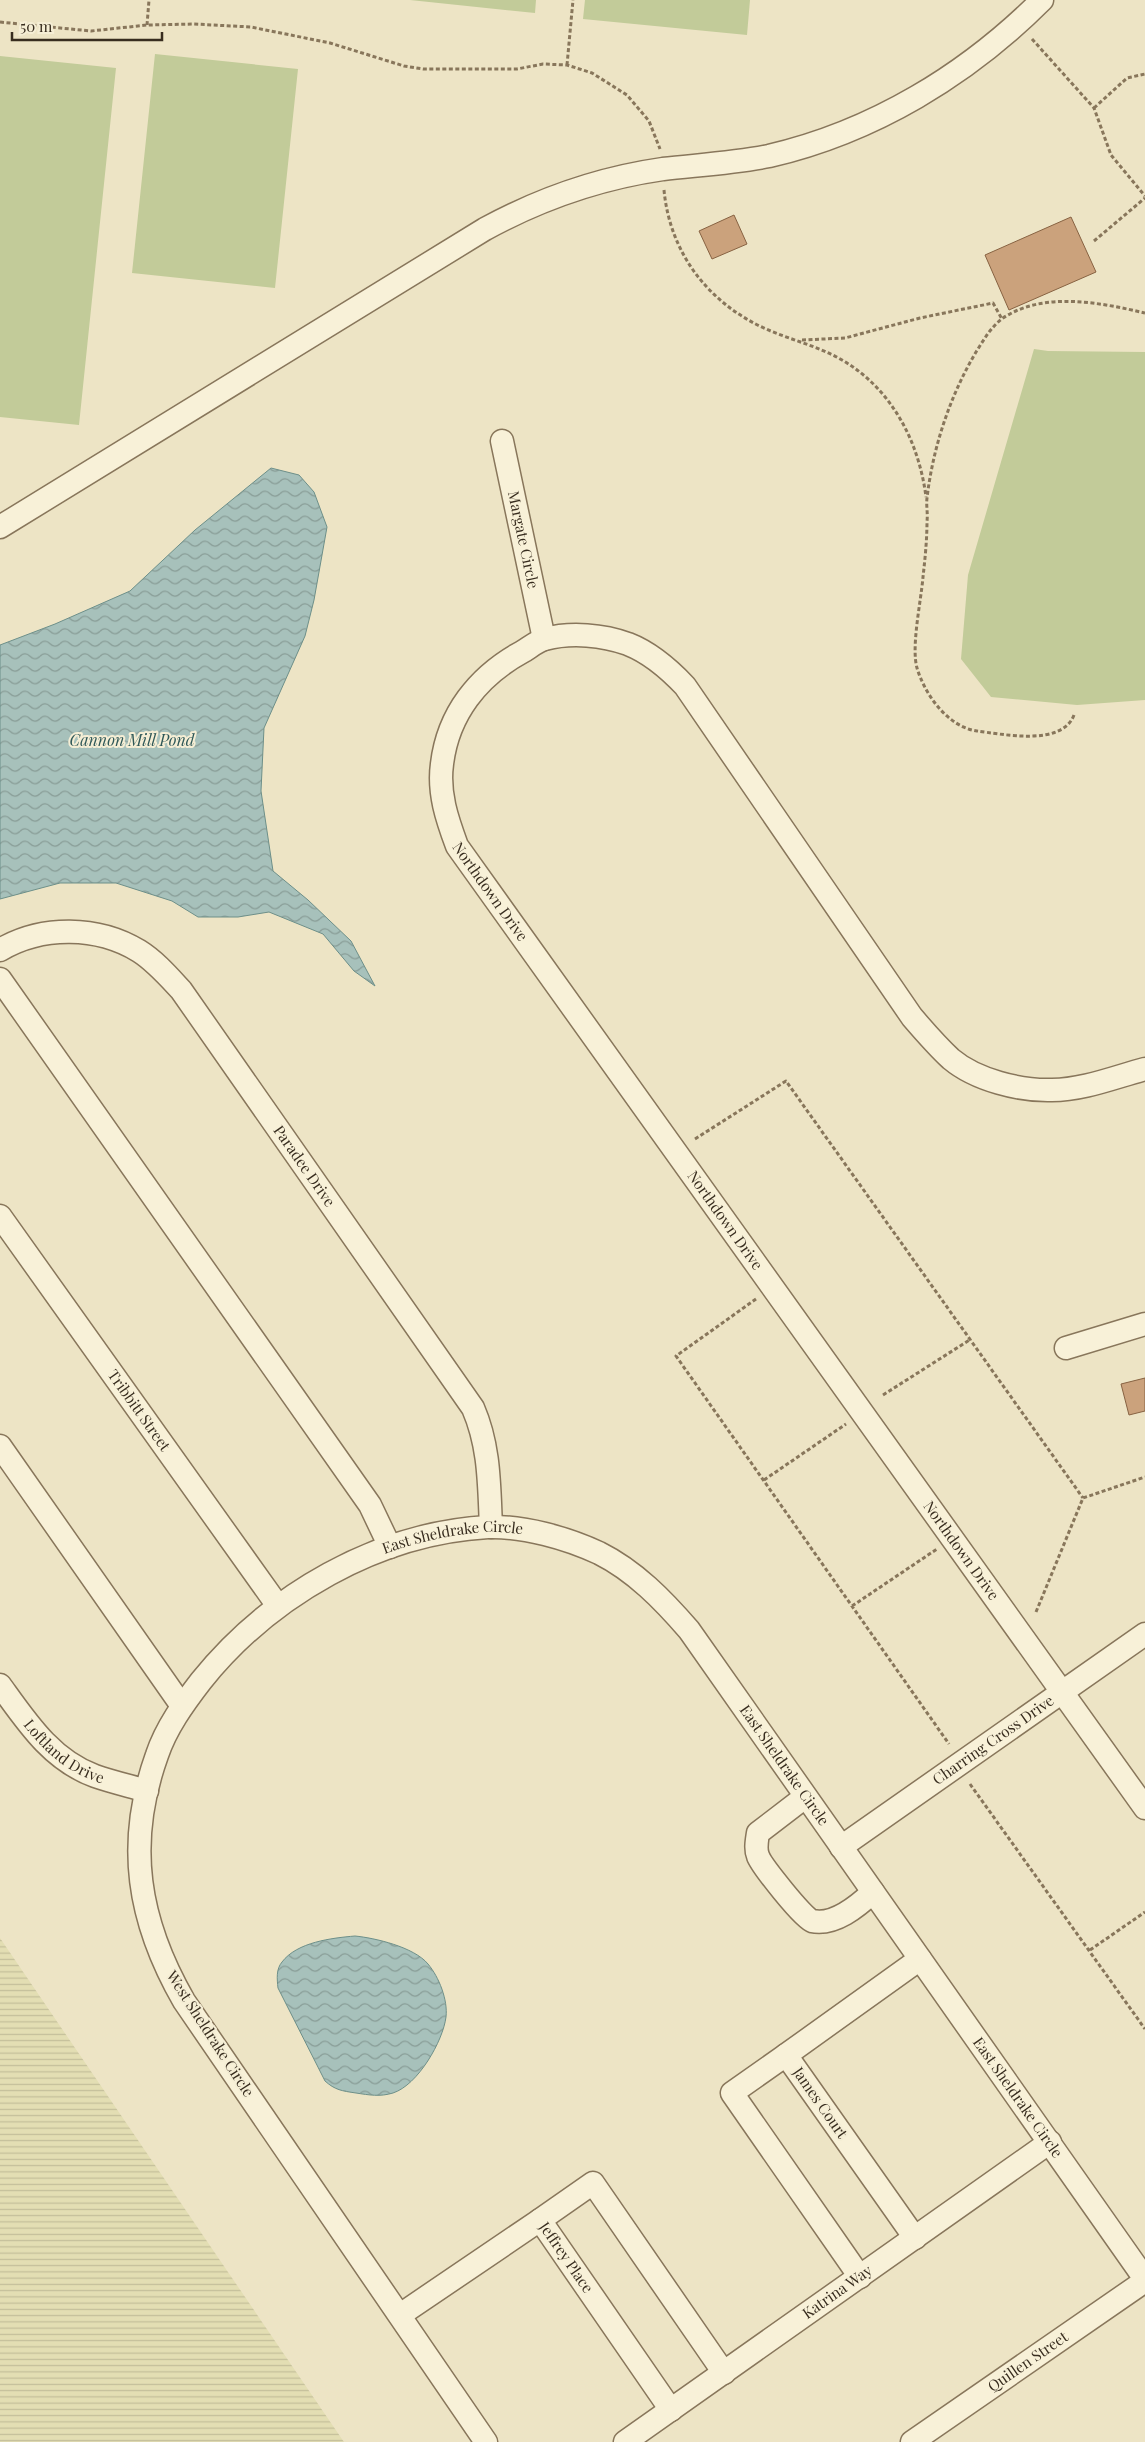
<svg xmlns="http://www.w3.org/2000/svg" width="1145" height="2442" viewBox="0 0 1145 2442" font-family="'Playfair Display',serif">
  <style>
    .farmland { fill: url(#farmland-rules) }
    .pitch { fill: #c2cb99 }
    .water { fill: url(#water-waves); stroke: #6d8f89 }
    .building { fill: #cba27c; stroke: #876242 }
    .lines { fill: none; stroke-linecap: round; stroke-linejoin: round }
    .minor-casing { stroke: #88765b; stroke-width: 25 }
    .path { stroke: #88765b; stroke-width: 3; stroke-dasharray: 4 2.5; stroke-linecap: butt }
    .minor { stroke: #f8f1d8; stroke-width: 22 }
    .labels { text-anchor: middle; stroke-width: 4; stroke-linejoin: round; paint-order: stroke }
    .street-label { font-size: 15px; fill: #382d1f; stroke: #f5eed5 }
    .water-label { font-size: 16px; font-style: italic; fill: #2f5858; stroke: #f5eed5 }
  </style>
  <defs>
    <pattern id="farmland-rules" width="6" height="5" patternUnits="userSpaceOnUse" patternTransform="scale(1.25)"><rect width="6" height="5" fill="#e3deb3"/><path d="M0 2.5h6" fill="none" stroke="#c4bf9a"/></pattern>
    <pattern id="water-waves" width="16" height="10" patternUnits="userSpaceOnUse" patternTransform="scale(1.25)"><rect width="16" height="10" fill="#a7c1bb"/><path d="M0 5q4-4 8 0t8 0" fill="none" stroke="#899d97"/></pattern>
  </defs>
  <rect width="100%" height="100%" fill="#ede4c5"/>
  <path class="farmland" d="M0,1938L344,2442H0Z"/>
  <path class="pitch" d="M410,0H536L535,13Z
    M585,0H750L747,35L583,19Z
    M155,54L298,69L275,288L132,273Z
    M0,56L116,68L79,425L0,417Z
    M1034,349L1048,351L1145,352V700L1077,705L991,697L961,659L968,575Z"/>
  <path class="water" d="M271,468L299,475L314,492L327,527L314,600L305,636L264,728L261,791L273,871L308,900L351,941L375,986L354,971L323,934L269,912L238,917H198L172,901L116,883H60L0,899V645L55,624L130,591L195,530Z
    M355,1936C375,1938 414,1947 428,1964C439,1977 448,2000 446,2017C443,2041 418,2085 393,2093C380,2097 369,2095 356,2093C342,2091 335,2090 325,2081L278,1988C277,1979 276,1969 282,1962C297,1942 332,1938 355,1936Z"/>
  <path class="building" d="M734,215L747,244L712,259L699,231Z
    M1071,217L1096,272L1009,310L985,255Z
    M1145,1378V1411L1129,1415L1121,1384Z"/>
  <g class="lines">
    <g class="minor-casing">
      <g id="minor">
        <path id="s1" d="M502,441L544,639"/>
        <path d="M0,527L485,229C540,199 600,178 663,169C698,165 734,163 769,156C873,132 967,75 1042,0"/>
        <path id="s2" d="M0,950C42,925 98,926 139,951C155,961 168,976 181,990L473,1408C490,1447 489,1486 491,1527"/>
        <path d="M0,979L370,1505L390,1547"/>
        <path id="s3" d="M1145,1069C1115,1077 1083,1090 1052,1090C1020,1091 976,1080 951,1059C937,1046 924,1031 912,1017L685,686C669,669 651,653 628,644C603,635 571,632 545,639C537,641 529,648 522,652C478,676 448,714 442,764C438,793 447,819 457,846L1145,1808"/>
        <path id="s4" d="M0,1216L278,1606"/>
        <path d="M1066,1348L1145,1324"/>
        <path d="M0,1446L182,1706"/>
        <path id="s5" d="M0,1685C26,1721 51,1760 95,1776C112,1782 130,1786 147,1791"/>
        <path d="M805,1797L758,1833C757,1840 755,1849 758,1856C761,1865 804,1919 812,1921C834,1926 858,1906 873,1892"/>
        <path id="s6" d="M841,1847L1145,1634"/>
        <path d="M786,2055L732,2093L860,2277"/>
        <path d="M540,2220L593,2183L724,2373"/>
        <path d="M915,2238L786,2055L920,1959"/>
        <path id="s7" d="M400,2315L540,2220L671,2410"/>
        <path id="s8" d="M486,2442L184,2001C138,1921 125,1844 157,1755C166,1728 184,1703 201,1681C270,1595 378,1533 488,1527C524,1526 567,1538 599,1553C635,1571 663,1600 689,1630L1145,2279"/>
        <path id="s9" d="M625,2442L1050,2142"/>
        <path id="s10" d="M912,2442L1145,2281"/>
      </g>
    </g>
    <path class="path" d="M0,22L91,31L147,25L194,24L251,27L330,43L404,66L423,69H517L543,64L567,65L592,73L627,95L649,121L660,149
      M147,25L149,0
      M1032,39L1094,108L1111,155L1145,196
      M567,65L573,0
      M1094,108L1127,78L1145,74
      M664,190C670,253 708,303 766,329C791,340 818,346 842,360C892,389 919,442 926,497
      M1094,241L1145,198
      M802,340L845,338L920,318L993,303L1002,319
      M1074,715C1062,747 1002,734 977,731C948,727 925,695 917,668C911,647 921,601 923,577C925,559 927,540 927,521C928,513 926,506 927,498C933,447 950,396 976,352C985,338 993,323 1008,315C1048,292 1102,303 1145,313
      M695,1139L786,1081L1083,1498
      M756,1299L676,1356L949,1744
      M883,1395L971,1339
      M764,1480L846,1424
      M852,1606L937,1549
      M1036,1612L1083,1498L1145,1477
      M970,1784L1145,2029
      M1090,1950L1145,1912"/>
    <use href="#minor" class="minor"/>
  </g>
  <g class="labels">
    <g class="street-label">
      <text dy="5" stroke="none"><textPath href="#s1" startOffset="101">Margate Circle</textPath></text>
      <text dy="5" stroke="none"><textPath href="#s3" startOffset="1128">Northdown Drive</textPath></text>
      <text dy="5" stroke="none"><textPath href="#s2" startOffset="418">Paradee Drive</textPath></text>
      <text dy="5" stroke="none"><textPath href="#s3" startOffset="1532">Northdown Drive</textPath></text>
      <text dy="5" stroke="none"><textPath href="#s4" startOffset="239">Tribbitt Street</textPath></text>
      <text dy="5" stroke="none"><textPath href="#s8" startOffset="1176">East Sheldrake Circle</textPath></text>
      <text dy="5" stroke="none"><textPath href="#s3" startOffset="1938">Northdown Drive</textPath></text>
      <text dy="5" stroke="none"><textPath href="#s6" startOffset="186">Charring Cross Drive</textPath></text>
      <text dy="5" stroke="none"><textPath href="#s5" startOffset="94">Loftland Drive</textPath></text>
      <text dy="5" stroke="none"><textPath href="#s8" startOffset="1612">East Sheldrake Circle</textPath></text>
      <text transform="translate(210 2034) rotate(57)" y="5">West Sheldrake Circle</text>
      <text dy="5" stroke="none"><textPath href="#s8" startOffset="2018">East Sheldrake Circle</textPath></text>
      <text transform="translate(820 2103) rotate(55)" y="5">James Court</text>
      <text dy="5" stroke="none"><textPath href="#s7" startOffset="215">Jeffrey Place</textPath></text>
      <text dy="5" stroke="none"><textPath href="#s9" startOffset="260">Katrina Way</textPath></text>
      <text dy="5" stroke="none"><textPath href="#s10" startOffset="141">Quillen Street</textPath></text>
    </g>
    <g class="water-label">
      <text x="132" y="746">Cannon Mill Pond</text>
    </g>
  </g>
  <path d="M12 32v8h150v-8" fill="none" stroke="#382d1f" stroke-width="2.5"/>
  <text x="20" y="32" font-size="15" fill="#382d1f" stroke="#f5eed5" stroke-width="4" paint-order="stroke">50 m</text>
</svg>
